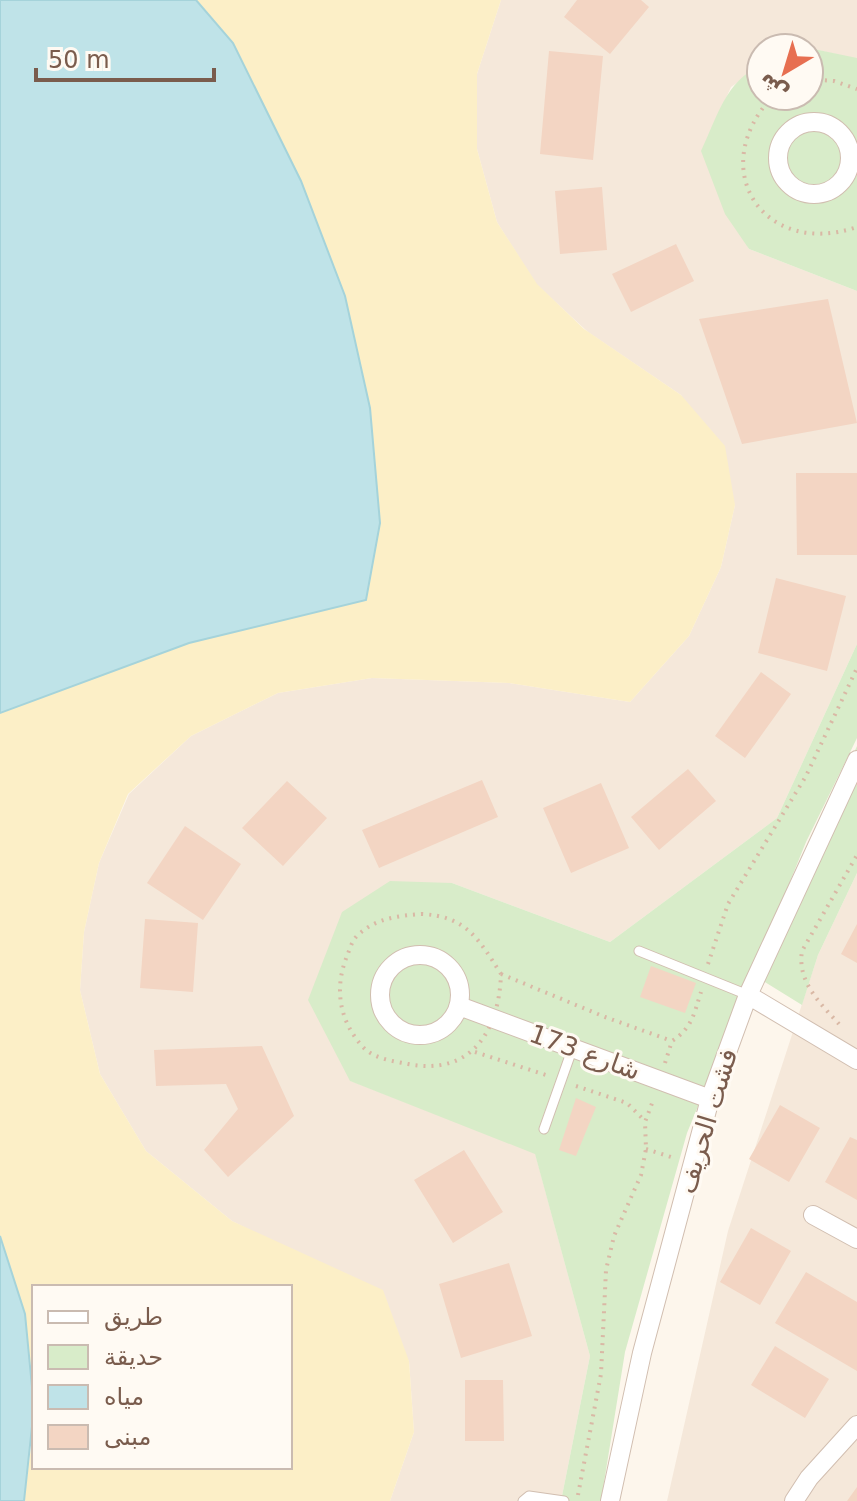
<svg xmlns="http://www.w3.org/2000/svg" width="857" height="1501" viewBox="0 0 857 1501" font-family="'DejaVu Sans',Cairo,sans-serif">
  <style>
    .residential { fill: #f5e8da }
    .green { fill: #d8ecc9 }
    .sand { fill: #fcefc7 }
    .water { fill: #bfe3e8; stroke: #a5d3da; stroke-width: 2 }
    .building { fill: #f3d5c3 }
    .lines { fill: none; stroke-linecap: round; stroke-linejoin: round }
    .lane-casing { stroke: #d1beb0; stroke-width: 11 }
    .street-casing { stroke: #d1beb0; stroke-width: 20 }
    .path { stroke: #d9b8a5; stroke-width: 4; stroke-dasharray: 2 6; stroke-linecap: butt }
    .lane { stroke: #fff; stroke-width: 9 }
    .street { stroke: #fff; stroke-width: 18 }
    .labels { text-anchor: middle; stroke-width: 6; stroke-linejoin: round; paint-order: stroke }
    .street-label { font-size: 26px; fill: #7a5c4d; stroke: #fffaf3 }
  </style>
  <rect width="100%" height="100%" fill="#fdf6ec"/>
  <path class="residential" d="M501,0H857V59L809,48H761V66L731,87L702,151L749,249L857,291V644L777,818L610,942L452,883L351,1081L535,1153L590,1356L561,1501H390L414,1432L409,1361L304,1257L232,1221L146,1151L100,1074L80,990L84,932L99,863L129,794L191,736L278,693L372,678L509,683L630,702L689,636L721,567L735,505L681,395L588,332L536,284L497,222L477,149V74Z
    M857,873V1501H667L728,1231L818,955Z"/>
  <path class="green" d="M809,48L857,58V291L749,249L725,214L701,151C716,120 726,79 761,66V96H809Z
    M857,644V738L806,842L763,948L857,746V873L818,955L802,1005L752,974L687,1133L625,1352L601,1501H561L590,1356L535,1154L350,1081L308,1000L342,912L390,881L452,883L610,942L777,818Z"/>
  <path class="sand" d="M196,0H501L477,74V149L497,222L537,284L584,329L681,395L725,446L735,505L721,567L689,636L630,702L509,683L372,678L278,693L191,736L128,794L99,863L84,932L80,990L100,1074L146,1151L232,1221L383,1290L409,1361L414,1432L390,1501H24L34,1425V1467H290V1287H34V1408L25,1314L0,1236V713L189,643L366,599L233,43Z"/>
  <path class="water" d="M0,0H196L233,43L301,181L345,296L370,408L380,523L366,600L189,643L0,713Z
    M0,1236L25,1314L34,1408L24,1501H0Z"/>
  <path class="building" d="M577,0H641L649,7L610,54L564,17Z
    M549,51L603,56L593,160L540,154Z
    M602,187L607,250L560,254L555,191Z
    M676,244L694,281L631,312L612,274Z
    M828,299L857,423L742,444L699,319Z
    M796,473H857V555H797Z
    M776,578L846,596L827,671L758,653Z
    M761,672L791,694L745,758L715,736Z
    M688,769L716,801L659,850L631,817Z
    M482,780L498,817L379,868L362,830Z
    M287,781L327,818L283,866L242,828Z
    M601,783L629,848L571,873L543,808Z
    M185,826L241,864L203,920L147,883Z
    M145,919L198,923L193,992L140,988Z
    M857,924V963L841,954Z
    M651,966L696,983L685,1013L640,997Z
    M262,1046L294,1116L228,1177L204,1150L238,1109L226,1084L156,1086L154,1050Z
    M576,1098L596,1107L576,1156L559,1150Z
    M780,1105L820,1128L789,1182L749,1159Z
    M850,1137L857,1140V1200L825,1182Z
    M464,1150L503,1212L453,1243L414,1180Z
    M751,1228L791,1251L760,1305L720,1282Z
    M509,1263L532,1336L461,1358L439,1284Z
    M806,1272L857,1302V1371L775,1323Z
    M775,1346L829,1379L805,1418L751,1385Z
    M465,1380H503L504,1441H465Z
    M857,1487V1501H847Z"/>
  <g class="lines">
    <g class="lane-casing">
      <path id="lane" d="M639,951L748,995
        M544,1129L573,1047
        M523,1501L529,1496L564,1501"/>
    </g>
    <g class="street-casing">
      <path id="street" d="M778 158a36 36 0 1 1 72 0a36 36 0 1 1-72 0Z
        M380 995a40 40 0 1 1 80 0a40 40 0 1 1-80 0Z
        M748,995L857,1060
        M459,1006L710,1099
        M813,1215L857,1239
        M610,1501L642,1353L710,1099L748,995L857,760
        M794,1501L809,1478L857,1425"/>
    </g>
    <path class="path" d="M809,79L834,81L857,89
      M773,96C704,169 764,259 857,227
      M421,914C466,916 478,938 501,974C499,1032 471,1076 408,1064C393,1061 374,1059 363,1047C339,1021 334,988 347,956C350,949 352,940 358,935C376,918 398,916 421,914Z
      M708,964L728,904L806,776L857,668
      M501,974L605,1017L672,1041
      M839,1024C820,1003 797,982 802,951L857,855
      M475,1052L549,1076
      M665,1063L672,1041C692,1028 694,1014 701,992
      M576,1086L627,1103L645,1121
      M646,1149L674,1158
      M578,1495L601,1374L606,1270L614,1236L641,1175L646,1149L645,1122L654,1098"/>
    <use href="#lane" class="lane"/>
    <use href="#street" class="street"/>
  </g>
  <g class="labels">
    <g class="street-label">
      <text transform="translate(585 1052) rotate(20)" y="9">شارع 173</text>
      <text transform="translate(707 1121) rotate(-73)" y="9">فشت الحريف</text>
    </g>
  </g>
  <rect x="32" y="1285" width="260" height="184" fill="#fffaf3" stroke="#cabbb1" stroke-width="2"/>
  <rect x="48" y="1311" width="40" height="12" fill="#ffffff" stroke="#cabbb1" stroke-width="2"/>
  <text x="104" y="1325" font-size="24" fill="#7a5c4d">طريق</text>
  <rect x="48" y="1345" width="40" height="24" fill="#d8ecc9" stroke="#cabbb1" stroke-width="2"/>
  <text x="104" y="1365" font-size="24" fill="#7a5c4d">حديقة</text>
  <rect x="48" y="1385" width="40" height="24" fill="#bfe3e8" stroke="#cabbb1" stroke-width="2"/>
  <text x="104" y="1405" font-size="24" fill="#7a5c4d">مياه</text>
  <rect x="48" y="1425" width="40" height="24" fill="#f3d5c3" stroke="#cabbb1" stroke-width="2"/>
  <text x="104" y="1445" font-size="24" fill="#7a5c4d">مبنى</text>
  <g transform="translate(785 72) rotate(218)"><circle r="38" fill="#fffaf3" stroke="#cabbb1" stroke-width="2"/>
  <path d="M0-6L14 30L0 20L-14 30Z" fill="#e76f51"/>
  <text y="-12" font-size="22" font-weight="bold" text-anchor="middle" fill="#7a5c4d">ش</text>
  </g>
  <path d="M36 68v12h178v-12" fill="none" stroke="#7a5c4d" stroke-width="4"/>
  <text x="48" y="68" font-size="24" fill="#7a5c4d" stroke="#fffaf3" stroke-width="6" paint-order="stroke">50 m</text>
</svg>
